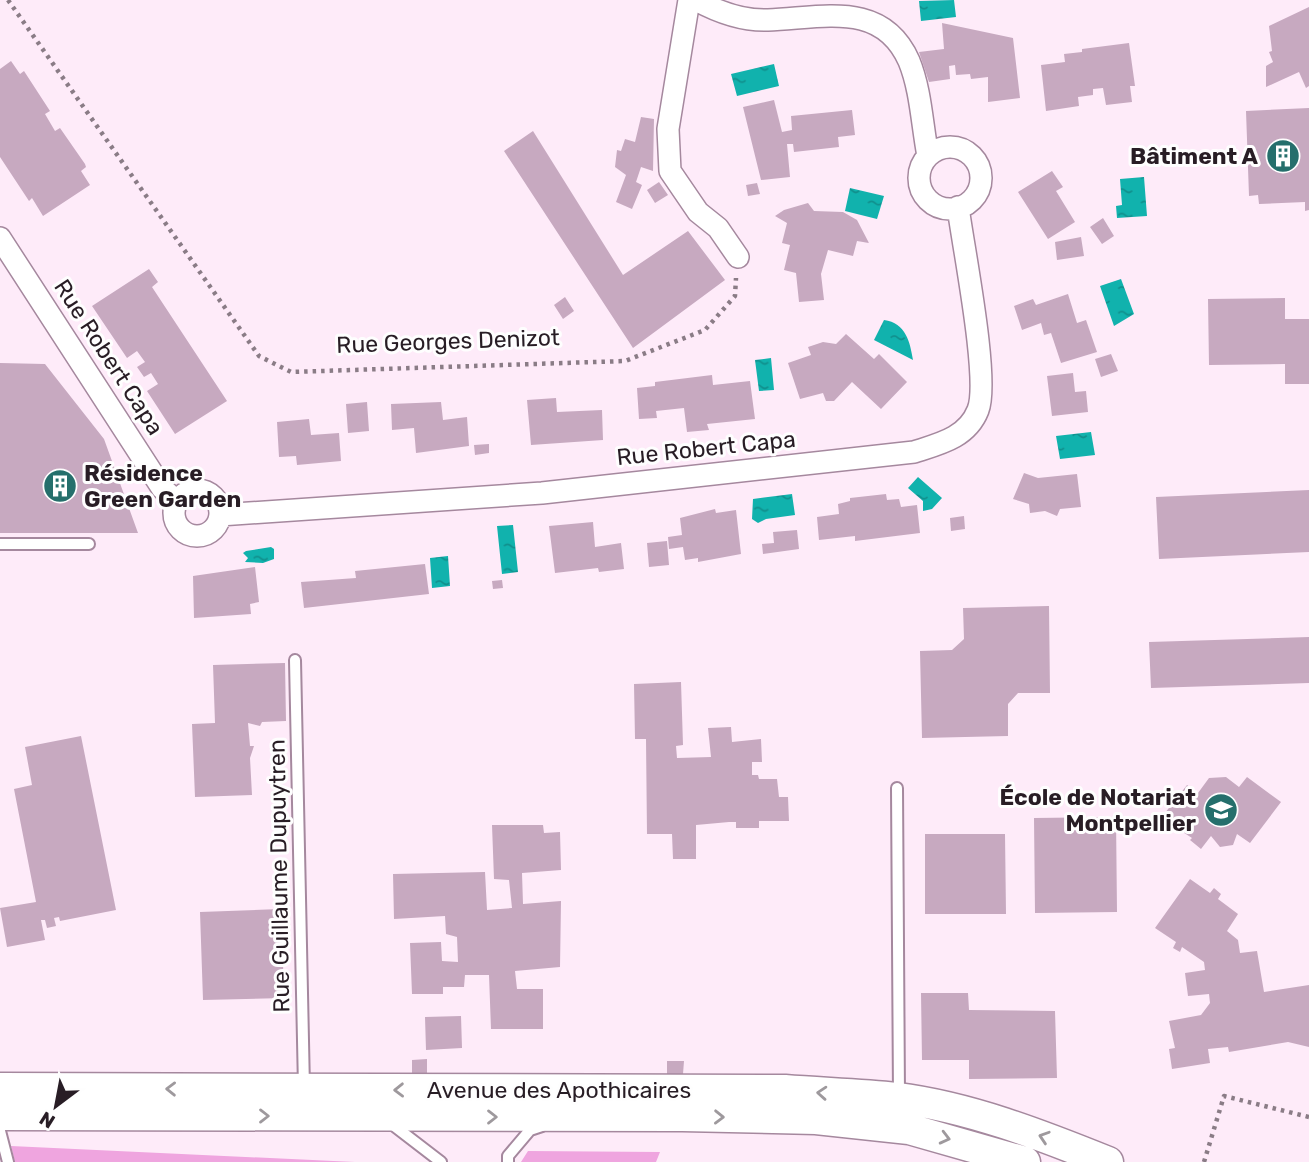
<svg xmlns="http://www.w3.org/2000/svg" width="1309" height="1162" viewBox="0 0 1309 1162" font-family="Rubik,sans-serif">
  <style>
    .green { fill: #efa5df }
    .water { fill: url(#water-ripples) }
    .building { fill: #c7a9c0 }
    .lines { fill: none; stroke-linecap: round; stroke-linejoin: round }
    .lane-casing { stroke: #a5889e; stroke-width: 14 }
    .street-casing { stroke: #a5889e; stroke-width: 24 }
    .secondary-casing { stroke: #a5889e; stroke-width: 33 }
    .path { stroke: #8a7c86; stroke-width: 4.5; stroke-dasharray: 3.5 5; stroke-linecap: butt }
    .lane { stroke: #fff; stroke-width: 10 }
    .street { stroke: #fff; stroke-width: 21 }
    .secondary { stroke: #fff; stroke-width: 30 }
    .oneway { stroke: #9e999d }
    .labels { text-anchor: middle; stroke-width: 6; stroke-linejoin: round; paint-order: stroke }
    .poi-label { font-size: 23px; font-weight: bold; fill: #281d25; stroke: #fefefe; text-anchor: end }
    .street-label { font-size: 23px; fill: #281d25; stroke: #fefefe }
  </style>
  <defs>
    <pattern id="water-ripples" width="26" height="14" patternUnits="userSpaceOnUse" patternTransform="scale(1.75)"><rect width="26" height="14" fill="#11b2ad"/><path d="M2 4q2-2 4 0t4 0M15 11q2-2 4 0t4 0" fill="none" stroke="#10908d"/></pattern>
  </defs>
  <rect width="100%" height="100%" fill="#feebf9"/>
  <path class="green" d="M11,1146L355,1162H15Z
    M528,1151L660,1152L656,1162H521Z"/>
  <path class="water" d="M954,0L956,17L921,21L919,1Z
    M774,64L779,86L737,96L731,74Z
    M1144,177L1147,216L1117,218L1116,206L1122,205L1120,179Z
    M850,188L884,196L877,219L845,211Z
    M1121,279L1134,314L1114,326L1100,286Z
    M884,320C906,323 910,342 913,360L874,340Z
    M771,358L774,390L759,391L755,360Z
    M1091,432L1095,455L1060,459L1056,436Z
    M918,477L942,498L932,509L923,511V501L908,488Z
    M792,494L795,515L766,519L758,523L752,519L753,499Z
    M513,525L518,572L502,574L497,526Z
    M271,547L274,549V559L263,563L245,562L248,558L243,553L246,551Z
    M448,556L450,586L432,588L430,558Z"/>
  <path class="building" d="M1309,7V86L1306,88L1299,72L1266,87V66L1273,62L1269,52L1272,51L1269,26Z
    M942,23L1013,38L1020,98L988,102V77L971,79L970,74L956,75L955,65L949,66L950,79L929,82L919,52L944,49Z
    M1129,43L1135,86H1130L1132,102L1106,105L1103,88L1093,89V95L1078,97L1079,106L1046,111L1041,65L1065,62L1064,54L1082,52V49Z
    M11,61L20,74L24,71L50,111L45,114L55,131L60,128L85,164L86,167L81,171L90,185L43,216L32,198L29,201L0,157V69Z
    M774,100L782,132L792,130L791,116L852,110L855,135L838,137L839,147L794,152L793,144H787L790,177L761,180L743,107Z
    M1309,108V210L1305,211V202L1259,204L1258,195L1249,196L1246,111Z
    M641,117L654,119L653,171L641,167L636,182L642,185L632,209L616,202L626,175L615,167L617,150L621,151L625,139L635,142Z
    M533,131L623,275L688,231L725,280L633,348L504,151Z
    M1052,171L1063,187L1056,191L1075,222L1048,239L1018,192Z
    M659,182L668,195L655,203L647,190Z
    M757,183L760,194L748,196L746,185Z
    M808,203L814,211L843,212L857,220L869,243L857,241L853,256L828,250L821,274L824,300L799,302L796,273L784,270L790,245L782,243L787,223L775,216L784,210Z
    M1103,218L1114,236L1102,244L1090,227Z
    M1081,237L1084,256L1057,260L1055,242Z
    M149,269L158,282L152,287L227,401L175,434L147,391L158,384L151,373L144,377L137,367L145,362L137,351L127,358L92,306Z
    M1068,294L1077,323L1086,320L1097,352L1061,363L1051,333L1044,335L1041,323L1022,330L1014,306L1033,299L1036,305Z
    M565,297L574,311L563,319L554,305Z
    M1285,298V319H1309V384H1285V364L1209,365L1208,299Z
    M846,334L874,359L879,354L907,382L881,409L852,382L834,401H826L823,393L800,399L788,363L811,355L808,347L823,342L836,344Z
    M1111,354L1118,371L1101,377L1095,359Z
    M0,363L45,364L104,439L138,533H0Z
    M1073,373L1075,392L1086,391L1088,412L1052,416L1047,376Z
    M712,375L713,385L750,381L755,419L707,424L709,430L687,432L684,408L656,411L657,418L639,419L637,388L655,386V382Z
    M556,398L557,412L602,410L603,440L531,445L527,400Z
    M367,402L369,431L348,433L346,404Z
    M441,402L443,420L467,417L469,446L416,453L414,428L392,430L391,404Z
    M309,419L311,435L339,433L341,461L297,465L296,456L279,457L277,422Z
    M489,444V453L475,455L474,445Z
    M1024,473L1038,478L1077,474L1081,507L1060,509L1057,516L1045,511L1030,513L1029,504L1013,499Z
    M1309,490V552L1159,559L1156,497Z
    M886,494L887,500L899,499L901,507L917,505L920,533L855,541V536L819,540L817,517L839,514L838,504L850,501V498Z
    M715,509L716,513L736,510L741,554L698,562V558L685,560L683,547L669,549L668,537L682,535L680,518Z
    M964,516L965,529L951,531L950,518Z
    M593,522L595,547L621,543L624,569L599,572L598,568L555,573L549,526Z
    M797,530L799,549L763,554L762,544L774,543L773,532Z
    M667,541L669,565L649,567L647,543Z
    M425,564L429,594L304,608L301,582L356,578L355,571Z
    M255,567L259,602L250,604L251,614L194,618L193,576Z
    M502,580L503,588L493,589L492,581Z
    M1049,606L1050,693H1018L1008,704V736L922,738L920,651L952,650L964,639L963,608Z
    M1309,637V683L1151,688L1149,642Z
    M285,663L286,721L262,722L260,726L248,723L250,746H254L250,758L252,795L195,797L192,724L215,723L213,665Z
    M681,682L683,745L676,746L677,758L711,757L708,728L731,727L732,742L761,739L762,762H752V775H758L759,779H777L779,797H788L789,821H759V828H736V822H729L696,825V859H673L672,834H647L646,739H635L634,684Z
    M81,736L116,910L60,921L59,917L54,918L56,926L47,928L45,920H41L45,940L7,947L0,908L36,902L14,789L32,785L25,747Z
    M1226,777L1239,787L1247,777L1281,802L1250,843L1237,834L1233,845L1220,847L1211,836L1201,849L1190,840L1192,838L1161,818L1187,785L1198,793L1209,778Z
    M1116,817L1117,912L1035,913L1034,818Z
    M492,825H543L544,833L560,832L561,870L522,873L523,904L561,901L560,967L515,971L517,989H543V1029H491L489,975H465L464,987H443V994H412L410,943L441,942L442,961L458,962L457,937L446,934L445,916L394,919L393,874L485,872L487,910L512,908L509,880L494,879Z
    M925,834H1005L1006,914H925Z
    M1190,879L1210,893L1214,888L1221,894L1218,899L1238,914L1227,931L1238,940L1240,953L1257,951L1264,992L1309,985V1047L1288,1042L1229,1052L1228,1047L1208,1049L1210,1063L1172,1069L1169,1049L1175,1048L1169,1021L1201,1015L1210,1003L1209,994L1188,996L1185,973L1205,970L1204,962L1182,947L1180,952L1173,948L1176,942L1155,928Z
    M280,909L282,942H287L288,955V962L283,963L284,998L203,1000L200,912Z
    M921,993H968L969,1010L1055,1011L1057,1078L969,1079V1060H922Z
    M461,1016L462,1048L426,1050L425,1017Z
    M427,1059V1073L412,1074V1060Z
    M667,1061H684L683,1074L667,1075Z"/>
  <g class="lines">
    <g class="lane-casing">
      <path id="lane" d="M0,544H89
        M295,660L304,1088
        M897,788L899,1096
        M389,1122L441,1162
        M0,1131L8,1162
        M508,1162V1156L530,1130L542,1126"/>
    </g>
    <g class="street-casing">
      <path id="street" d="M689,0L668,129L670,171L698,212L718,228L738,257
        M696,0C718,12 743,21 768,20C823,18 882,0 909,61C921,90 922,125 928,156
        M919 178a31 31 0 1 1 62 0a31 31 0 1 1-62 0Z
        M0,238L162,488L177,502
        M174 513a23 23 0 1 1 46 0a23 23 0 1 1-46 0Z
        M220,515L542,493L914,452C939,444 967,438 978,410C990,380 963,246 958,207"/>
    </g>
    <g class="secondary-casing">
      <path id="secondary" d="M0,1088L785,1090C822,1093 860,1094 897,1098C969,1107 1041,1135 1108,1162
        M0,1115L682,1116L816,1119L909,1129L1025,1162"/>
    </g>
    <path class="path" d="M8,0L259,356L291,372L625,361L705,330L735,296L736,278
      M1204,1162L1224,1096L1309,1117"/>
    <use href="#lane" class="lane"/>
    <use href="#street" class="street"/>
    <use href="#secondary" class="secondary"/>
  </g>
  <defs><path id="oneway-chevron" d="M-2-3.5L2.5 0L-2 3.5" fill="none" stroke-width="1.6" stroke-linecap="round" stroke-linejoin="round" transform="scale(1.75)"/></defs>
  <g class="oneway">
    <use href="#oneway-chevron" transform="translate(171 1089) rotate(-179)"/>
    <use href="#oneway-chevron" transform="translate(399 1090) rotate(179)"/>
    <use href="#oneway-chevron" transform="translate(822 1093) rotate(-176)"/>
    <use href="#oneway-chevron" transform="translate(264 1116)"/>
    <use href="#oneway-chevron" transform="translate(492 1117)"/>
    <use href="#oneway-chevron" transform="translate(719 1117) rotate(1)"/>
    <use href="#oneway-chevron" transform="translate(1044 1137) rotate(-162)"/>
    <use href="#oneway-chevron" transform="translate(945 1138) rotate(14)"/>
  </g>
  <defs>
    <g id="building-disc" transform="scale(1.75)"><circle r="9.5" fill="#256f6c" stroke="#fefefe"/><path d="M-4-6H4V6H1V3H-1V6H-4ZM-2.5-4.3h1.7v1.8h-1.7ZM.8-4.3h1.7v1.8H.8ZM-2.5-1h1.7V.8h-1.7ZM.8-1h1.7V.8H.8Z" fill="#fff"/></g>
    <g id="university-disc" transform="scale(1.75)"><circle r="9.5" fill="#256f6c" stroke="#fefefe"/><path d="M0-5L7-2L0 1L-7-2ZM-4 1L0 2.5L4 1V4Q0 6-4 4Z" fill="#fff"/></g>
  </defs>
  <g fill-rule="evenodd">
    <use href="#building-disc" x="1283" y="156"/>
    <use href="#building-disc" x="60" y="486"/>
    <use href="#university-disc" x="1221" y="810"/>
  </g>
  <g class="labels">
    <g class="poi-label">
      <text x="1258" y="164">Bâtiment A</text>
      <text x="84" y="481" text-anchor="start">Résidence<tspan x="84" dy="26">Green Garden</tspan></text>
      <text x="1196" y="805">École de Notariat<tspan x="1196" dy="26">Montpellier</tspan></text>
    </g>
    <g class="street-label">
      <text transform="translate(448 341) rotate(-2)" y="8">Rue Georges Denizot</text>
      <text transform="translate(109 357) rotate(57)" y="8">Rue Robert Capa</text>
      <text transform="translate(706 448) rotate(-6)" y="8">Rue Robert Capa</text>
      <text transform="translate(279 876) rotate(-91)" y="8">Rue Guillaume Dupuytren</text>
      <text x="559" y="1098">Avenue des Apothicaires</text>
    </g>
  </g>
  <g transform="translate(56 1106) rotate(212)" stroke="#fefefe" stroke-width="5" paint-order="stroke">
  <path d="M0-5L12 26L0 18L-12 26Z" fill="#281d25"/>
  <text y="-10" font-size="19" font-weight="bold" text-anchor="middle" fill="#281d25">N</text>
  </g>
</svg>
